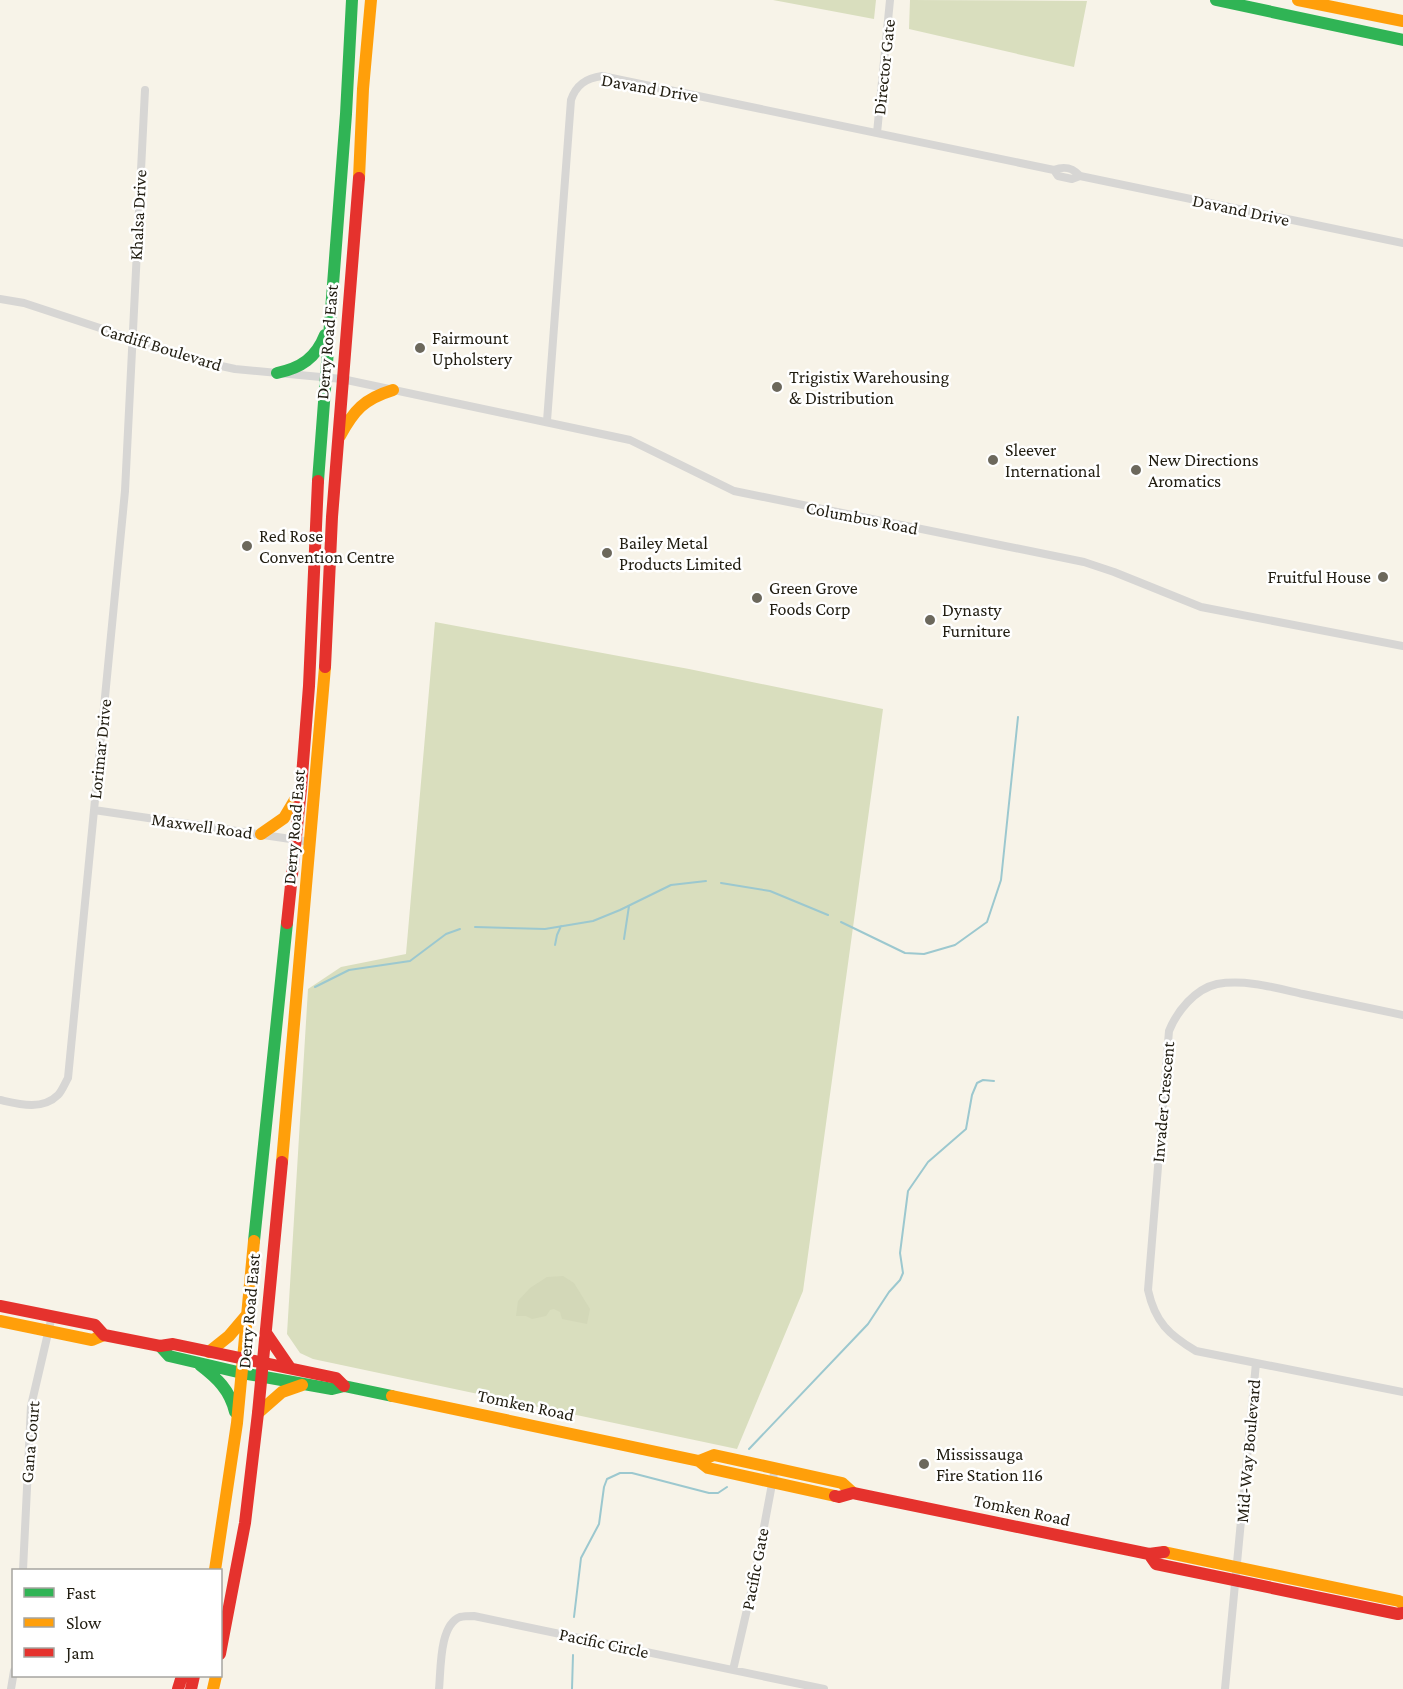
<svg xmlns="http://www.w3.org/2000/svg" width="1403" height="1689" viewBox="0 0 1403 1689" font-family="'Crimson Pro',serif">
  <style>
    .green { fill: #d9debe }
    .forest { fill: #d3d8b8 }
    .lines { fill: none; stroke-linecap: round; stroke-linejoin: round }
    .stream { stroke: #9cc8cf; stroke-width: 2 }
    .street { stroke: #d7d6d4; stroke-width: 8 }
    .fast { stroke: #30b455; stroke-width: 12 }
    .slow { stroke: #ff9f0a; stroke-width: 12 }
    .jam { stroke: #e5322d; stroke-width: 12 }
    .poi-dot { fill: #6c685c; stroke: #fff; stroke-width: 2 }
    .labels { text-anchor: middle; stroke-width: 5; stroke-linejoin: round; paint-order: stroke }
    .street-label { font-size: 18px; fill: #211d11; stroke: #fff }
    .poi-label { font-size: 18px; fill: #211d11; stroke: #fff; text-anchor: start }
  </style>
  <rect width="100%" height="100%" fill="#f7f3e8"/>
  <path class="green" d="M773,0H876L874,19Z
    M910,0L1087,1L1074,67L909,29Z
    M435,622L689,669L883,709L803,1291L737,1449L313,1359L300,1353L287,1334L308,989L341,967L406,954Z"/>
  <path class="forest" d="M563,1276L574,1283L590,1309L587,1324L562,1319L560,1312L554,1309L550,1310L546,1316L532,1319L526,1316H516L518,1301L530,1288L547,1277Z"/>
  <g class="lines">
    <path class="stream" d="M721,883L770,891L828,915
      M841,922L905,953L924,954L955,945L987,922L1001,880L1018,717
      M475,927L545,929L593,921L620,910L671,885L706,881
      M624,939L629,906
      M555,945L557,935L561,926
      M315,987L349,970L410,961L446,934L460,929
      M749,1449L868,1324L889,1292L900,1280L903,1273L900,1253L908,1191L928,1162L966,1129L972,1095L977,1083L983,1080L994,1081
      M574,1617L581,1558L599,1524L604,1487L607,1479L620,1473H632L709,1493H718L727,1487
      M572,1689L573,1655"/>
    <path class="street" d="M877,133L890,0
      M1054,170L1058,176L1072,179L1080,176
      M0,299L24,303L203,362L235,369L342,379L630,440L734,491L1084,562L1114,572L1201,607L1403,646
      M547,421L571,100C576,85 586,78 602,76L1054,170C1064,166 1072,167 1080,176L1403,243
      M94,810L311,842
      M1403,1015C1370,1008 1337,1001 1303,994C1276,988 1246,979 1217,984C1195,989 1177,1011 1169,1031L1148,1290C1155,1322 1169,1335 1196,1351L1403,1392
      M0,1100C18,1104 42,1111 58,1095C62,1091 65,1083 68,1078L125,491L145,90
      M23,1570L31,1406L52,1316
      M733,1670L755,1575L775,1468
      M11,1689L14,1671
      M439,1689C441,1670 439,1625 460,1617C464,1616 470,1616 474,1616L824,1689
      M1225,1689L1256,1363"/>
    <path class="fast" d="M1216,0L1403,40
      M277,373C301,368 316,358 325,335
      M318,481L346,114L352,0
      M254,1241L287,923
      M160,1346L169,1356L242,1373L332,1389L344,1386L392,1396
      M200,1365C217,1378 230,1390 235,1412"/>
    <path class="slow" d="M1298,0L1403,21
      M359,178L363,89L371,0
      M340,436C354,410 364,399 393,390
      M261,834L284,818L299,793
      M282,1162L325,667
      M0,1321L92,1340L104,1335
      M209,1352L229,1336L246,1316
      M392,1396L699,1461L708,1468L835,1496
      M258,1413L282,1392L302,1385
      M699,1461L714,1455L842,1483L853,1493
      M1164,1552L1399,1601L1403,1604
      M215,1570L237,1423L254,1241
      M213,1689L216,1676"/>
    <path class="jam" d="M325,667L332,517L359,178
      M287,923L301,789L309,686L318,481
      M0,1306L95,1325L104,1335L160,1346L173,1344L336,1378L344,1386
      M266,1333L290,1368
      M835,1496L839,1497L853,1493L1149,1554L1164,1552
      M1149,1554L1156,1564L1398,1614L1403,1613
      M220,1654L245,1523L258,1413L282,1162
      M178,1689L182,1676
      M191,1689L194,1676"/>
  </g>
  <g class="poi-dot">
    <circle cx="420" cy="348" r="6"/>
    <circle cx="777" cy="387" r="6"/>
    <circle cx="993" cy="460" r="6"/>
    <circle cx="1136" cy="470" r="6"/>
    <circle cx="247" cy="546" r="6"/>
    <circle cx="607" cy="553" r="6"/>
    <circle cx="1383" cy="577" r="6"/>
    <circle cx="757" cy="598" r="6"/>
    <circle cx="930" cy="620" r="6"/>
    <circle cx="924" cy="1464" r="6"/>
  </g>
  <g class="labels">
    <g class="street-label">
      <text transform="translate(884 67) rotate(-84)" y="6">Director Gate</text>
      <text transform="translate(650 88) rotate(10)" y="6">Davand Drive</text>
      <text transform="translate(1241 210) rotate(12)" y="6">Davand Drive</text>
      <text transform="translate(138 215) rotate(-87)" y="6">Khalsa Drive</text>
      <text transform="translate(327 342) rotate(-85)" y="6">Derry Road East</text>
      <text transform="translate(161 347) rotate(17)" y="6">Cardiff Boulevard</text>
      <text transform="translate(862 518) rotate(11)" y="6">Columbus Road</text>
      <text transform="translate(100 749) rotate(-84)" y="6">Lorimar Drive</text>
      <text transform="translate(202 826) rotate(8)" y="6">Maxwell Road</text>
      <text transform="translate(294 827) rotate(-85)" y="6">Derry Road East</text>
      <text transform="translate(1163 1102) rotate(-85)" y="6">Invader Crescent</text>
      <text transform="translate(249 1311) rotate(-85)" y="6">Derry Road East</text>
      <text transform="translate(526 1405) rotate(12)" y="6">Tomken Road</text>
      <text transform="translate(30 1442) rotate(-85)" y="6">Gana Court</text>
      <text transform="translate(1248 1451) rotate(-85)" y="6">Mid-Way Boulevard</text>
      <text transform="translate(1022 1510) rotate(12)" y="6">Tomken Road</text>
      <text transform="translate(755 1569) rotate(-79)" y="6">Pacific Gate</text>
      <text transform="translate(604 1643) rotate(12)" y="6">Pacific Circle</text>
    </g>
    <g class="poi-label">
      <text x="432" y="344">Fairmount<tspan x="432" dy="21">Upholstery</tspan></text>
      <text x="789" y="383">Trigistix Warehousing<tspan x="789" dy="21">&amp; Distribution</tspan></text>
      <text x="1005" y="456">Sleever<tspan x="1005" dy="21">International</tspan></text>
      <text x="1148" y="466">New Directions<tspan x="1148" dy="21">Aromatics</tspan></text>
      <text x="259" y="542">Red Rose<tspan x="259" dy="21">Convention Centre</tspan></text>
      <text x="619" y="549">Bailey Metal<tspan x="619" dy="21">Products Limited</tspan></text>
      <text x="1371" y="583" text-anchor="end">Fruitful House</text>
      <text x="769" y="594">Green Grove<tspan x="769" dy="21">Foods Corp</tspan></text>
      <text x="942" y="616">Dynasty<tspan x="942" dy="21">Furniture</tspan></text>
      <text x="936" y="1460">Mississauga<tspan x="936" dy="21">Fire Station 116</tspan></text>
    </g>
  </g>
  <rect x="12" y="1569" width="210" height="108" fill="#ffffff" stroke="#a6a5a0" stroke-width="1.5"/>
  <rect x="24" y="1588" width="30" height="9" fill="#30b455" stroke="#a6a5a0" stroke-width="1.5"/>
  <text x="66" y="1599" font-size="18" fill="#211d11">Fast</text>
  <rect x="24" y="1618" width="30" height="9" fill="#ff9f0a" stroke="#a6a5a0" stroke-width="1.5"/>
  <text x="66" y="1629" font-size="18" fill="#211d11">Slow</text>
  <rect x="24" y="1648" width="30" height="9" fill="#e5322d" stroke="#a6a5a0" stroke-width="1.5"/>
  <text x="66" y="1659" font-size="18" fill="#211d11">Jam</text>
</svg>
